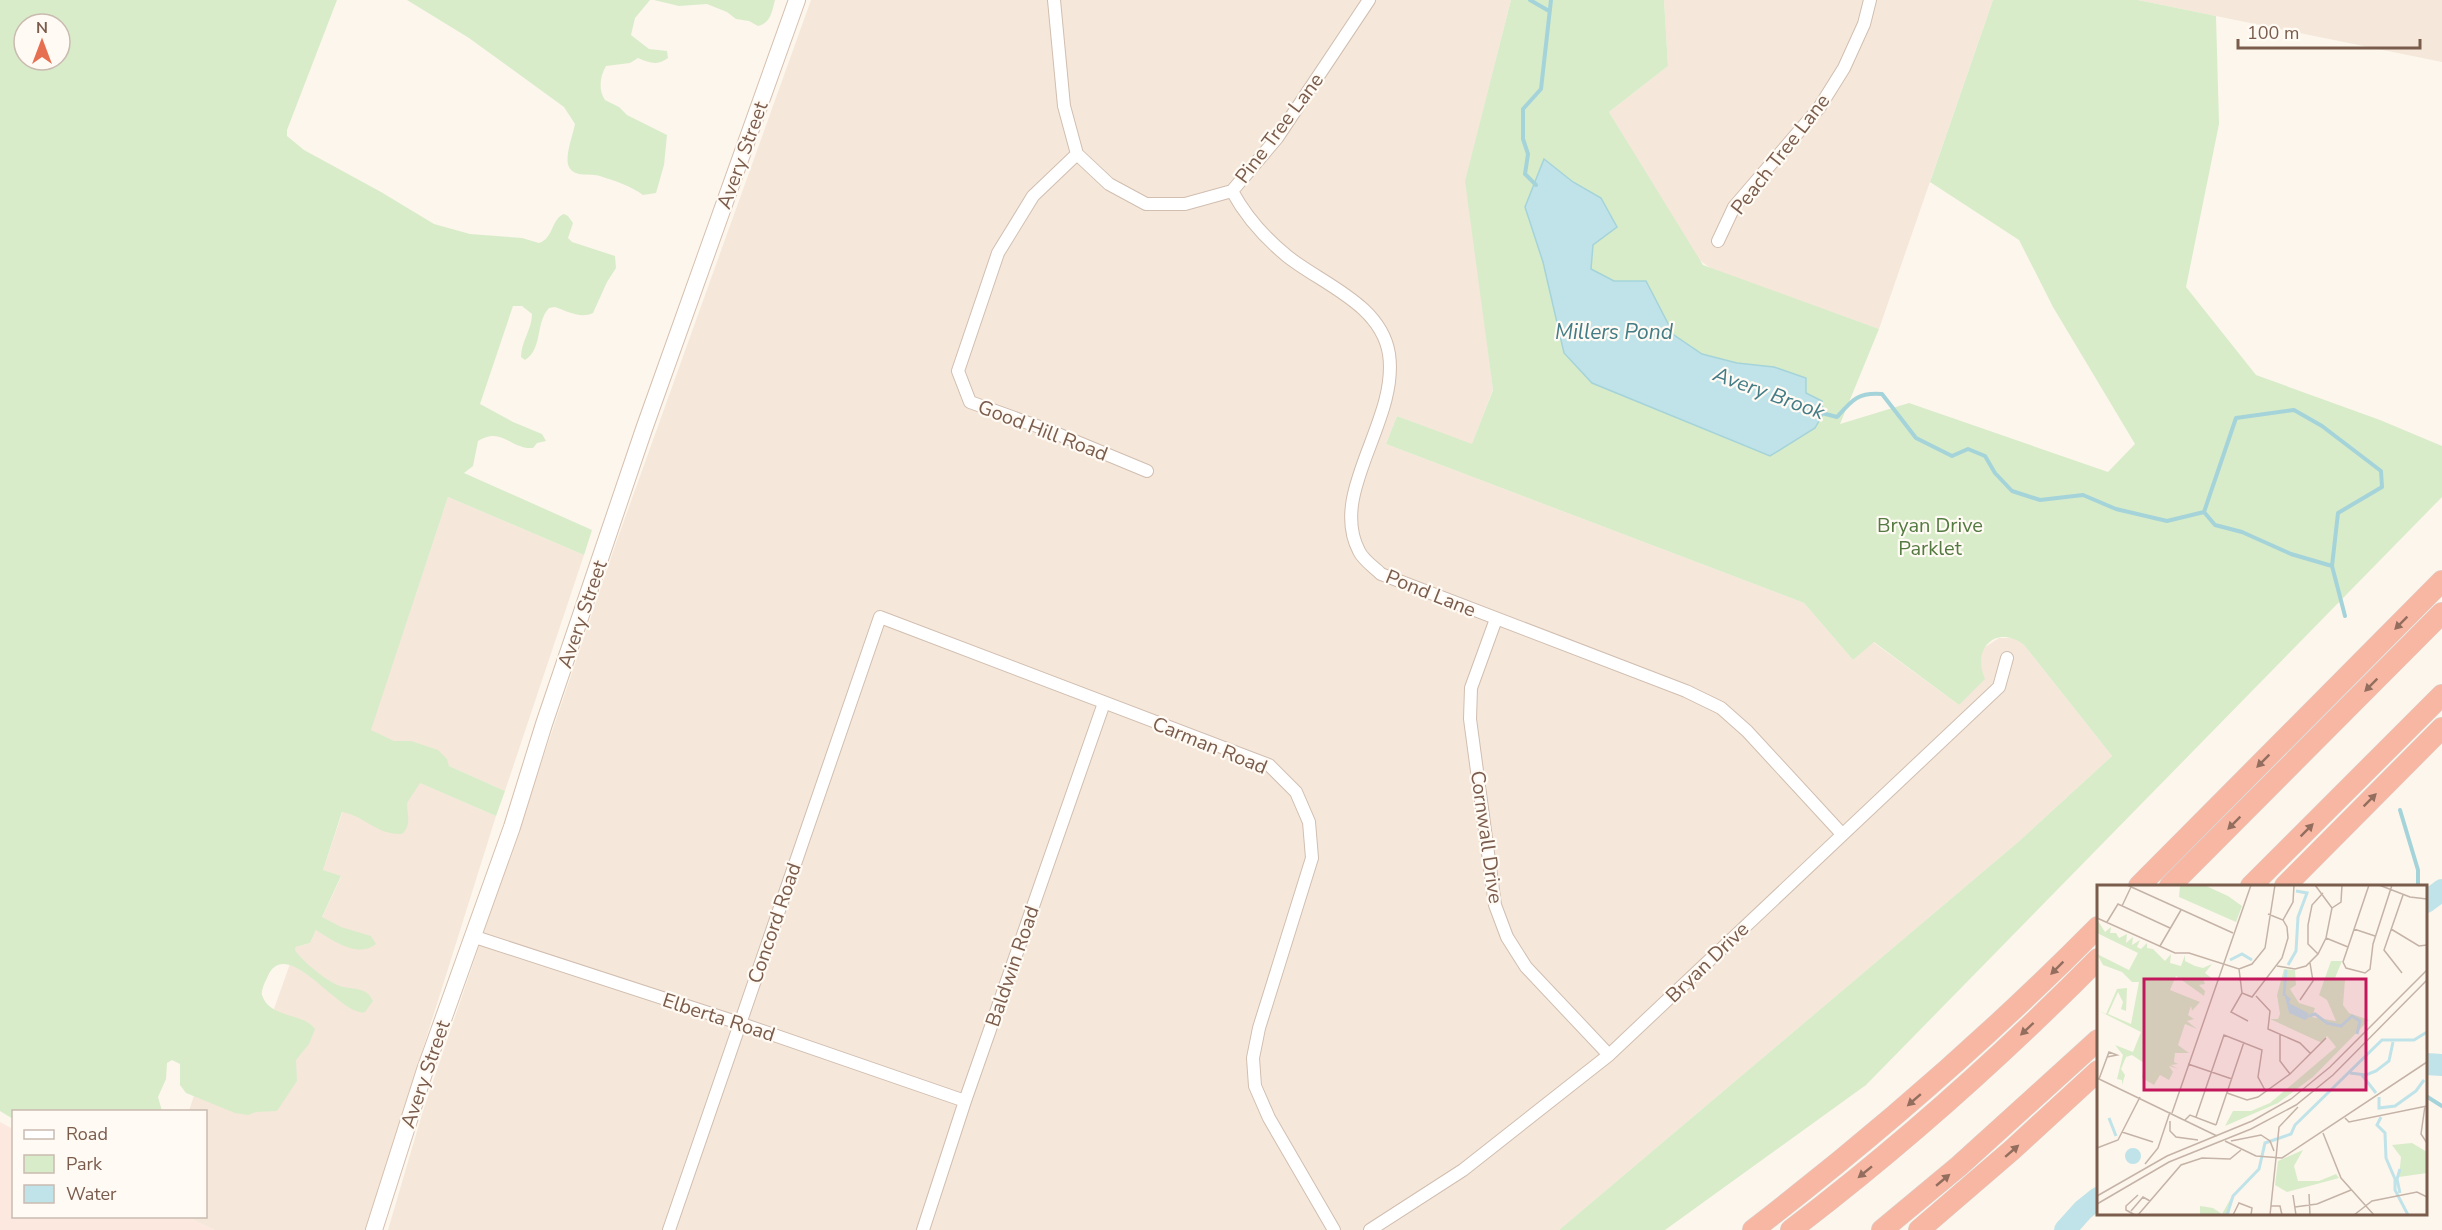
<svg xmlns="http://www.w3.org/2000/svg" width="2442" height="1230" viewBox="0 0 2442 1230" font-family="'Nunito Sans',sans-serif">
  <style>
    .residential { fill: #f5e8da }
    .commercial { fill: #fde8e0 }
    .green { fill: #d8ecc9; fill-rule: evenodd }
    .water { fill: #bfe3e8; stroke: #a5d3da; stroke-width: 1.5 }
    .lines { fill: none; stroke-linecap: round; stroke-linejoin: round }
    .stream { stroke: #a5d3da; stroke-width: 4 }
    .river { stroke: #bfe3e8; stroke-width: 22 }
    .street-casing { stroke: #d1beb0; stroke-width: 14 }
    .secondary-casing { stroke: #d6c0b0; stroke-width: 18 }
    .highway-casing { stroke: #dad1cd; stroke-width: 22 }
    .street { stroke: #fff; stroke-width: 12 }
    .secondary { stroke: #fff; stroke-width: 16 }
    .highway { stroke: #f7b7a3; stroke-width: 21 }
    .oneway { fill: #936e5e }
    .labels { text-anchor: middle; stroke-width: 4.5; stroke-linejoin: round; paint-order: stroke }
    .street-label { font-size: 20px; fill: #7a5c4d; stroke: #fffaf3 }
    .park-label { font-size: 20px; fill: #537a41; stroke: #fffaf3 }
    .water-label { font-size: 21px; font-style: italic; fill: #437c86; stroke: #fffaf3 }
    .inset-river { fill: none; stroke: #bfe3e8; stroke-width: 3 }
    .inset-road { fill: none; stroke: #c5b3a7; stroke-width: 1.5 }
    .view { fill: #c2185b; fill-opacity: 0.15; stroke: #c2185b; stroke-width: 3 }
    .inset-edge { fill: none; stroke: #7a5c4d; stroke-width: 3 }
  </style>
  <rect width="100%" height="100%" fill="#fdf6ec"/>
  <path class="residential" d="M811,0H1511L1466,179L1493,389L1472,445L1397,416L1386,444L1804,603L1853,660L1873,642L1959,705L1981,671L1979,663L1981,653L1985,647L1999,638H2015L2024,645L2112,756L2017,843L1559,1230H388L422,1114L616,543Z
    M1664,0H1993L1879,329L1713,270L1698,259L1609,112L1668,66Z
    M2138,0H2442V62L2216,16Z
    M448,497L584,555L505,791L370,731Z
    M361,757L496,816L366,1230H214L187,1217L206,1216V1112L189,1111L197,1086L239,1107L296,947L310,943L341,877L323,870Z"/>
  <path class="commercial" d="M0,1122L13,1129L14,1216L187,1217L214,1230H0Z"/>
  <path class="green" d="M0,0H337L287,130V136L304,150L381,192L434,224L470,234L522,238L539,243C554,238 551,219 564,214L568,216L573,223L568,238L572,242L615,256L616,268L607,282L593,313C580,319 567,311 555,307L549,308C535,323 543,349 525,360L521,357C521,342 532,329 532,314L522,306H513L480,404L513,422L542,434L546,441L537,443L533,448C511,450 502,426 478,441L473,466L464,473L592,530L584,555L448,497L371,730L394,741H411L438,750L447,759L449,766L505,791L496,816L420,783L407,803C407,814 412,825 402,834C376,835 365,816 342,812L323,870L341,876L322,917L341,927L371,936L376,944C358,959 332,940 316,930L310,943L296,947L295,950C302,961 326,981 340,986C352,990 367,986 373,1001L365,1012C341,1019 286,931 267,978C265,982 261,990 262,995C270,1019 303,1012 315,1029L309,1044L296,1060L297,1081L277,1111L256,1112L248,1115L235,1113L186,1093L180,1085V1064L172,1060L167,1063L166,1079L158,1097L162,1111L14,1112L13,1119L0,1111ZM24,24H60V60H24Z
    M407,0H650L635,18L631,35L649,49L667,51L668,58C657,66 650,63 638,58L630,63L606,66C600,76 598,90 605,100L619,107L627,115L667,135L664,165L656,193L643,195C631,186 615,181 600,176C591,173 575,178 569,167C564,157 573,135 575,124L564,107L469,38Z
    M654,0H775C772,11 771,23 758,26L749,21L736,19L727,12L707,4L679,6Z
    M1511,0H1664L1668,66L1609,112L1703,265L1879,329L1840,424L1909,403L2108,472L2135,444L2053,307L2019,240L1930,182L1993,0H2138L2216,16L2219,124L2186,287L2256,375L2380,420L2442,446V497L1866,1085L1665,1230H1559L2017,843L2112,756L2024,645C1997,624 1971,648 1985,679L1959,705L1874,642L1853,660L1804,603L1386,444L1397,416L1472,444L1493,390L1465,181Z"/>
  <path class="water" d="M1544,159L1573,182L1601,198L1617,227L1593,245L1591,269L1614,281H1646L1674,335L1702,354L1737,363L1774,367L1806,378V393L1822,401L1823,414L1815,428L1770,456L1592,383L1564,353L1543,262L1525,207Z"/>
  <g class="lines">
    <path class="stream" d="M1530,0L1549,11
      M1536,185L1525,174L1528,154L1523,139V109L1541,89L1551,0
      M1818,412L1837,417C1852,400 1858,392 1882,394L1916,438L1952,456L1968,449L1985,456L1995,473L2012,491L2040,500L2083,495L2116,509L2167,521L2204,512L2236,418L2294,410L2322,426L2381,471L2382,487L2338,513L2332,566L2345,616
      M2204,512L2215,525L2242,532L2291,554L2332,566
      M2400,810L2418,870V886
      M2426,1096L2442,1106"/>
    <path class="river" d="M2426,902L2442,890
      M2426,1064L2442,1065
      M2065,1230L2083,1210L2098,1198"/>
    <g class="street-casing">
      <path id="street" d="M1054,0L1064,106L1077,154L1109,184L1146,204H1185L1232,191L1277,138L1369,0
        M1077,154L1033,196L998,253L958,371L970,402L1048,430L1147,471
        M1232,191C1245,215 1265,238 1287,256C1322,284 1381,304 1389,354C1399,421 1328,492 1359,551C1363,560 1374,567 1381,574L1686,691L1721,708L1747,731L1842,834
        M1718,241L1734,207L1819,108L1844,68L1864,24L1870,0
        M1496,619L1471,688L1470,719L1495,905L1507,937L1526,967L1609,1055
        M472,936L739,1023L965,1101
        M669,1230L880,617L1269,765L1296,792L1309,822L1312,858L1259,1028L1253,1058L1255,1086L1269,1118L1334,1230
        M923,1230L965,1101L1104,703
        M1370,1230L1463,1170L1609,1055L1999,687L2007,658"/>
    </g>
    <g class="secondary-casing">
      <path id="secondary" d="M374,1230L425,1070L512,827L544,724L644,429L797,0"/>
    </g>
    <g class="highway-casing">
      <path id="highway" d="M2139,886L2442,581
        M2170,886L2442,613
        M2251,886L2442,695
        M2285,886L2442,728
        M1753,1230C1875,1136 1990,1036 2098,927
        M1791,1230C1900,1147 2002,1056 2098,959
        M1882,1230L1959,1166L2098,1040
        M1919,1230L2012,1150L2098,1071"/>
    </g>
    <use href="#street" class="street"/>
    <use href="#secondary" class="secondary"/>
    <use href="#highway" class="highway"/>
  </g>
  <defs><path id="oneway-solid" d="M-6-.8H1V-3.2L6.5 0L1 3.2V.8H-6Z" transform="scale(1.5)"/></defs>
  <g class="oneway">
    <use href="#oneway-solid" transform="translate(2401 623) rotate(135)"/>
    <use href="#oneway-solid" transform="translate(2371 685) rotate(135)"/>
    <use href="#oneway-solid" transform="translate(2263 761) rotate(135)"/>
    <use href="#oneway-solid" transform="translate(2370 800) rotate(-45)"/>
    <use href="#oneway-solid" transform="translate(2234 823) rotate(135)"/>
    <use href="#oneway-solid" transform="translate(2307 830) rotate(-45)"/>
    <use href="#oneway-solid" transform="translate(2057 968) rotate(135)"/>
    <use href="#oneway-solid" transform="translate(2027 1029) rotate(137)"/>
    <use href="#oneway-solid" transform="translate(1914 1100) rotate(139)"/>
    <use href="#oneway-solid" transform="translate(2012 1151) rotate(-41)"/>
    <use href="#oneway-solid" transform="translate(1865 1172) rotate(141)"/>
    <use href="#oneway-solid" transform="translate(1943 1180) rotate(-40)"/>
  </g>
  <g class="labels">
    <g class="street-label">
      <text transform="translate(1279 128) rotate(-53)" y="7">Pine Tree Lane</text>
      <text transform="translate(1780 154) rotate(-52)" y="7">Peach Tree Lane</text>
      <text transform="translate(742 155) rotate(-70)" y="7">Avery Street</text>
      <text transform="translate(1043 430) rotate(21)" y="7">Good Hill Road</text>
      <text transform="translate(1431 593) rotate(22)" y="7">Pond Lane</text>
      <text transform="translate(582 614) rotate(-71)" y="7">Avery Street</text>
      <text transform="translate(1210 745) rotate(22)" y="7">Carman Road</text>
      <text transform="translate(1487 837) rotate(82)" y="7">Cornwall Drive</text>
      <text transform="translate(774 923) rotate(-71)" y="7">Concord Road</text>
      <text transform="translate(1707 962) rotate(-44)" y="7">Bryan Drive</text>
      <text transform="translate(1012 966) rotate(-71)" y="7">Baldwin Road</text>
      <text transform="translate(719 1017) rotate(18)" y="7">Elberta Road</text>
      <text transform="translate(425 1074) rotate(-71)" y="7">Avery Street</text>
    </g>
    <g class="park-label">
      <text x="1930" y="532">Bryan Drive<tspan x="1930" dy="23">Parklet</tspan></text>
    </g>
    <g class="water-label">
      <text x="1614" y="339">Millers Pond</text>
      <text transform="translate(1769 393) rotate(20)" y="7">Avery Brook</text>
    </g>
  </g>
  <g transform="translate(2097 885)">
    <rect width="330" height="330" fill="#fdf6ec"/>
    <path d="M83,0H107L131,11L145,21L139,37L82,12ZM1,36L8,47L14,42L13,48H19L22,53L30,49L29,58L36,52L35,60L43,55L40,62L44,64L50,58V63L56,64L68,76L74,69L73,78L84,81L88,70V76L98,81L106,83L115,79L108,88L117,95L106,94L108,99L102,100L108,106L107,111L79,91L73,105L103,117L95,126L94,121L91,130L97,134L90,136L100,144L88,139L81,160L92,168H78L77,177L81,179L74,180L81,184L72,181L76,187L72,195L63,190L57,200L45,193L47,178L35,170L29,172L24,184L28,190L25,200V195L20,194L26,170L18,160L36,167L44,147L0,125L9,129L20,104L30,103L29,126L24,124L26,117L21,107L11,129L34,139L42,97H35L25,87L6,80L0,69L32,85L41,68L0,48ZM234,76H245L238,93L248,95L246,120L252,128L272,135L216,192L181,218L128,241L136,226H154L173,218L239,162L230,151L225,158L173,134H181L183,129L180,110L187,84L198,85L199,100L193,104L202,118L218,123L215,132L239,136L230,115L222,110ZM315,258L330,267V288L302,292L304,272L295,260ZM206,265L197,281L201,296H222L239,289L242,293L190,307L178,300L181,276ZM134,313L132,330H103V321L116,323L125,329Z" fill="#d8ecc9"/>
    <path d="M187,108L194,114L192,118L211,128L212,132L208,135L192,128ZM28 271a8 8 0 1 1 16 0a8 8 0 1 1-16 0Z" fill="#bfe3e8"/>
    <path class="inset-river" d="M133,75L145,69L155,75M191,80L199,66L201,32L210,8L199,6M187,111L189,85M212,131L218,129L230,138L244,141L255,131L263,136L260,149M253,188L269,190L279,186L292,176L296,157M265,190L279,208M282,212V223L298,221L319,206L327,195M284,232L280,240L288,248L289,273L298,294V305L311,330M12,233L19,251M303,308L300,294L303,284M130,330L136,311L162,284L168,258L194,249L198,240L285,155H317L330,147"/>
    <path class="inset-road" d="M30,0L136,48M272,0L246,77L249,83L268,88L273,84L276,59L295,0M282,0L313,12L330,14M25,21L34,2M235,23L244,17L245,0M0,33L78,68H92L142,84L155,79L168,63L178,0M186,35L196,17L197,0M10,37L21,19L73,43M257,44L278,51M294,44L322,61L330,60M229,53L251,62M63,61L84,25M221,69L211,59V40L215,20L226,8M180,81L198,84L209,81L221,69L229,53L235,23L218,0M142,84L145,108L155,112L185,73L191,53L190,42L186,35L171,29M305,88L287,65L306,10M145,108L134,127L151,136M159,111L173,126L171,144L203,158L214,169M203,115L216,96L213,78M183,150V176L193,189M91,179L135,194M0,193L120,251M2,194L12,167L20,170L10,172M130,208L150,215L161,212L193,189L229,153M328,221L324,249L330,258M75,228L154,0M99,232L127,150L165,165L161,192L169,207M248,233L252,237L330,221M88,235L93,230L119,240M73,236V246L79,252L101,255M119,240L147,157M25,247L56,257M226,248L244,293L277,330M128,256L159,271L185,273L330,177M134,256L164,250L173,256L177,266M0,263L21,255L43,212M179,273L182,242L201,222M48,279L61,263L73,227M212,309L213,330M196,310L199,330M0,311L70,271L155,236L194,214L233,182L330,85M0,319L72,277L154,244L199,220L236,190L330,95M174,321H183L185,330M198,322L220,319L254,305M34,326L46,312L53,316M38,330L29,325V321L41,310M41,330L84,280L105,273L133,274L144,265M136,330L142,318L155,323L154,330M173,330L179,273M257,330L275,316L320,307L330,312"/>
    <path class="view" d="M47,94H269V205H47Z"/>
    <rect width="330" height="330" class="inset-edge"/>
  </g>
  <rect x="12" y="1110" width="195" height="108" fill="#fffaf3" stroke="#cabbb1" stroke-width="1.5"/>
  <rect x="24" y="1130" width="30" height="9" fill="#ffffff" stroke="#cabbb1" stroke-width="1.5"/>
  <text x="66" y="1140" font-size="18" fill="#7a5c4d">Road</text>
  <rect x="24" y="1155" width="30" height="18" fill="#d8ecc9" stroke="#cabbb1" stroke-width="1.5"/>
  <text x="66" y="1170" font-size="18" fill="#7a5c4d">Park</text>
  <rect x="24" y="1185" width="30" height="18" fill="#bfe3e8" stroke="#cabbb1" stroke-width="1.5"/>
  <text x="66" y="1200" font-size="18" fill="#7a5c4d">Water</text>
  <g transform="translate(42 42)"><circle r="28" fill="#fffaf3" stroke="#cabbb1" stroke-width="1.5"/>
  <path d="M0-4.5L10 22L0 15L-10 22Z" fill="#e76f51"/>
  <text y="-9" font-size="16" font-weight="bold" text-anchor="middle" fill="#7a5c4d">N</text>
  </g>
  <path d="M2238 39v9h182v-9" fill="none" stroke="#7a5c4d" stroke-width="3"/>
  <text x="2247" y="39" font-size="18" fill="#7a5c4d" stroke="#fffaf3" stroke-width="4.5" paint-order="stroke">100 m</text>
</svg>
